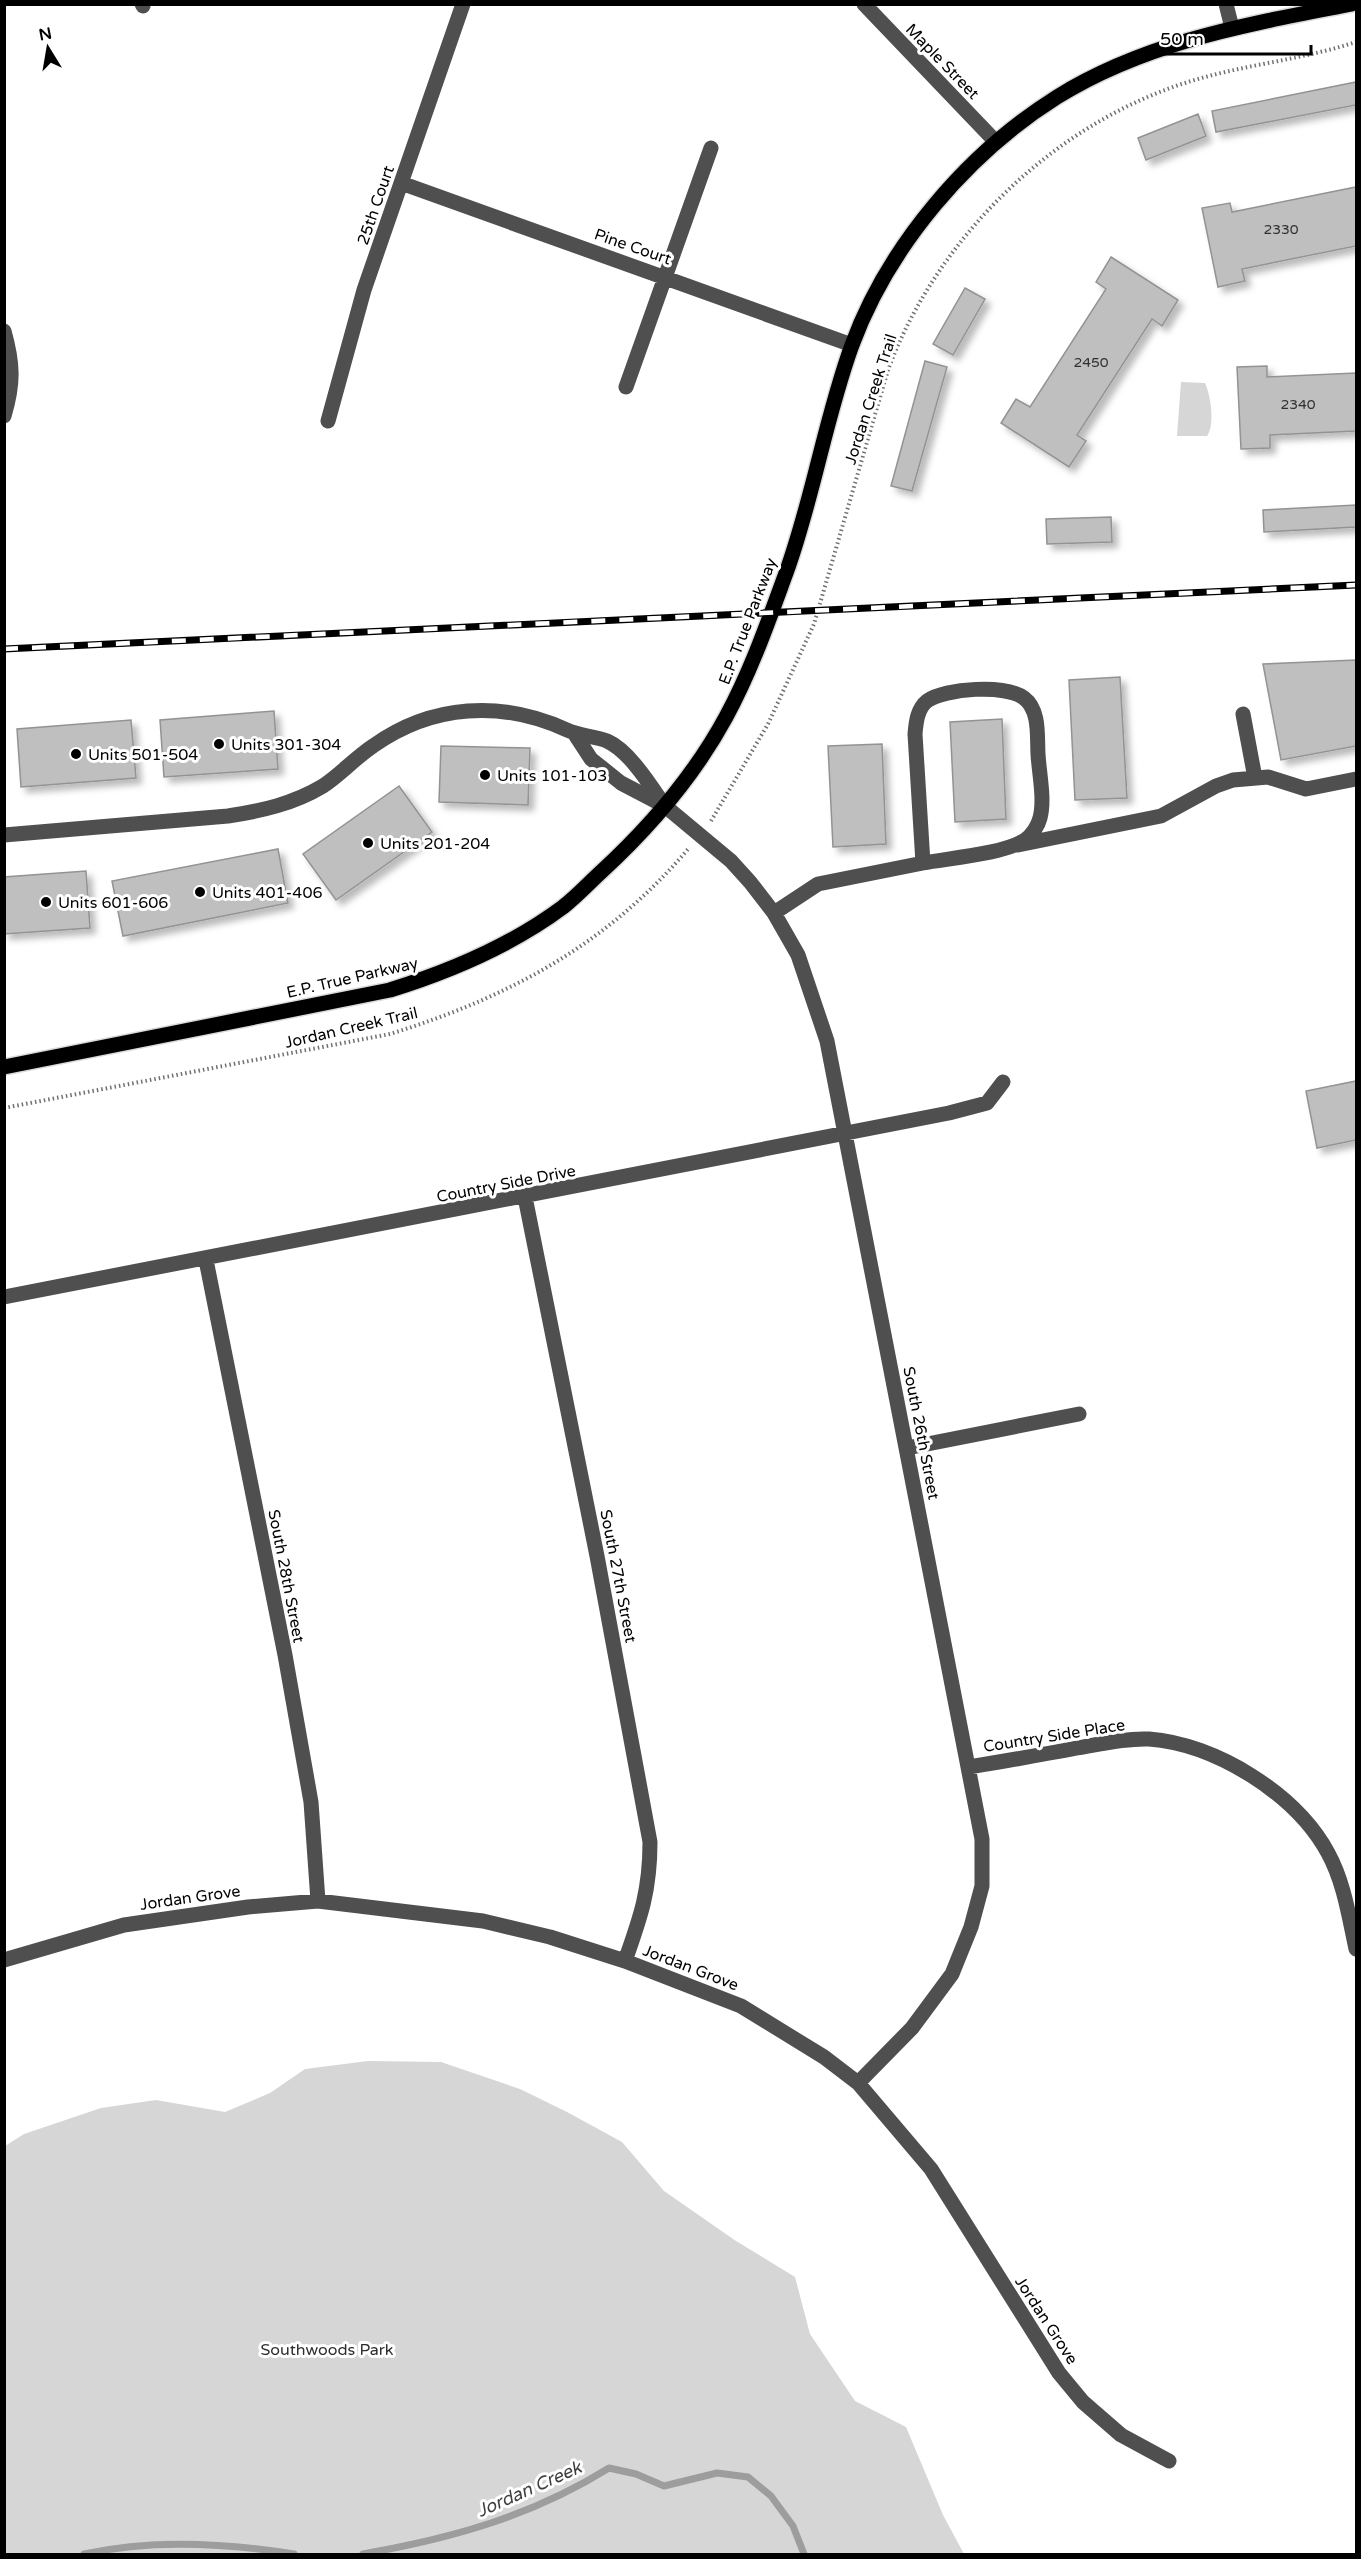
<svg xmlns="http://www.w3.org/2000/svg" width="1361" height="2559" viewBox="0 0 1361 2559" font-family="'Varela Round',sans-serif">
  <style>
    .green { fill: #d6d6d6 }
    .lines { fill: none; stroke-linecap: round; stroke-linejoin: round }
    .stream { stroke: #9d9d9d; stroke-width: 7 }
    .building { fill: #bfbfbf; stroke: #939393; stroke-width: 1.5; filter: url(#shadow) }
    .major-casing { stroke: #dbdbdb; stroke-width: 18 }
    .path { stroke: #717171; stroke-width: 4; stroke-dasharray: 1.5 3; stroke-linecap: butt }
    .minor { stroke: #4f4f4f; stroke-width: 15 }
    .major { stroke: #000; stroke-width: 15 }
    .rail-casing { stroke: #000; stroke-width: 7 }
    .rail { stroke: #fff; stroke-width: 4.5; stroke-dasharray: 14; stroke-linecap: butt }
    .poi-dot { fill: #000; stroke: #fff; stroke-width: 2 }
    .labels { text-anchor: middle; stroke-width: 6; stroke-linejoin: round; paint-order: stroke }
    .number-label { font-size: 14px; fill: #303030 }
    .street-label { font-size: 16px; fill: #000; stroke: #fff }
    .poi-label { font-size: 16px; fill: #000; stroke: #fff; text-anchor: start }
    .park-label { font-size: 16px; fill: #2d2d2d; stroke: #fff }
    .water-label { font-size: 18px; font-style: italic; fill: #3e3e3e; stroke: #fff }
  </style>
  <defs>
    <filter id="shadow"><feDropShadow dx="5.5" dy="5.5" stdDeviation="3" flood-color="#0004"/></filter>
  </defs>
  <rect width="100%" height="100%" fill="#fff"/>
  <path class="green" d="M1181,382L1205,383C1211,396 1215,425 1207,436H1177Z
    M368,2061L441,2062L520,2089L567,2112L622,2142L664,2191L736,2241L795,2277L810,2334L855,2401L906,2427L943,2515L964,2554H5V2146L24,2134L101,2108L156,2100L225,2112L270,2093L305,2069Z"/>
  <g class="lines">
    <path class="stream" d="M84,2554C151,2539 226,2543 294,2554
      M363,2554C453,2538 532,2516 609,2468L636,2474L664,2486L717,2473L748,2477L771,2496L793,2526L804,2554"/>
  </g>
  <path class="building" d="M1356,82V105L1216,132L1212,111Z
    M1198,114L1206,136L1146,160L1138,138Z
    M1356,187V246L1242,269L1245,281L1218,287L1202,208L1230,203L1232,212Z
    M1111,257L1178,300L1162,326L1152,319L1077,435L1086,441L1069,467L1001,423L1016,399L1030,407L1106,289L1096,282Z
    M965,288L985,299L953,355L933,344Z
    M925,361L947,367L912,491L891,486Z
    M1267,366V377L1356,373V431L1270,435V448L1241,449L1237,367Z
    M1356,505V527L1264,532L1263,510Z
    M1111,517L1112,542L1047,544L1046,519Z
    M1356,660V746L1281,760L1263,664Z
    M1120,677L1127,798L1075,800L1069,680Z
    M274,711L278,769L164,777L160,720Z
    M1002,719L1006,819L955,822L950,722Z
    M131,720L136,778L21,787L17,729Z
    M882,744L886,844L833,847L828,746Z
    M441,746L530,748L528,805L439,802Z
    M399,786L432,832L336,900L303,854Z
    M278,849L288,903L123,936L112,881Z
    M86,871L90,928L4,934V877Z
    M1356,1081V1140L1317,1148L1306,1091Z"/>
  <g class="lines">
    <g class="major-casing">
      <path id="major" d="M4,1067L390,990C451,971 512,945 563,907C577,896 589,883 601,872C651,826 694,776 726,717C751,671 768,622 786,573C813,499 825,419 852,345C889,245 968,153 1057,97C1147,41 1250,24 1352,4"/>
    </g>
    <path class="path" d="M711,821L768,724L814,624L888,370C938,235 1058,119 1198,79C1250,64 1304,59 1356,42
      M4,1108L390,1034C509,997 607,945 689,848"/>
    <path class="minor" d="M142,4L143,6
      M864,4L996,142
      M1226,4L1232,28
      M401,183L852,345
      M4,331C13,363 14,383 4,416
      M626,387L711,148
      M328,421L364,290L463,4
      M1243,714L1255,778
      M574,733L591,759L621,783L665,806L731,861L750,882L774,913L798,955L827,1041L982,1839V1886L971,1927L952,1974L912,2028L858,2083
      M4,835L228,816C261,811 293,804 323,786C341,774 355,758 373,746C432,704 502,700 567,730C580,736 594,736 607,741C628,750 649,783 662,802
      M1018,845L1161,816L1216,786L1233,780L1268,777L1306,789L1356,779
      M774,913L818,884L923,863L915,734C916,723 917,709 927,701C945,688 1006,684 1024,698C1040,710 1037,736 1038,754C1039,773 1045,799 1040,818C1038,826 1032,835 1025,840C1003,854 950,858 923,863
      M525,1197L597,1556L650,1842C650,1890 641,1916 625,1961
      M206,1260L285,1655L311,1802L318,1901
      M4,1297L949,1113L987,1103L1003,1082
      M907,1448L1079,1414
      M969,1767C1005,1761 1041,1755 1077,1748C1100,1744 1125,1738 1149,1739C1216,1744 1296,1794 1328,1853C1344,1882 1349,1917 1356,1949
      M4,1960L124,1925L248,1907L318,1901L483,1921L550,1937L625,1961L741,2006L824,2057L858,2083L931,2169L1059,2373L1083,2402L1121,2435L1169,2461"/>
    <use href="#major" class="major"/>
    <g class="rail-casing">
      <path id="rail" d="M4,649L1356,585"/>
    </g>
    <use href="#rail" class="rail"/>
  </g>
  <g class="poi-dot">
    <circle cx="219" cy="744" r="6"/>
    <circle cx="76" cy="754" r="6"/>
    <circle cx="485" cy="775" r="6"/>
    <circle cx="368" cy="843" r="6"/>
    <circle cx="200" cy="892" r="6"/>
    <circle cx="46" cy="902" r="6"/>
  </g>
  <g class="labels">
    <g class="number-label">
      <text x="1281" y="234">2330</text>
      <text x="1091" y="367">2450</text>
      <text x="1298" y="409">2340</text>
    </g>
    <g class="street-label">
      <text transform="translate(943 61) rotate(46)" y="6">Maple Street</text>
      <text transform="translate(375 205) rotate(-71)" y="6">25th Court</text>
      <text transform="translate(633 246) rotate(19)" y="6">Pine Court</text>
      <text transform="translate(870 399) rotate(-72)" y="6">Jordan Creek Trail</text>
      <text transform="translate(747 621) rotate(-69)" y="6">E.P. True Parkway</text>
      <text transform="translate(352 977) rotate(-13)" y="6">E.P. True Parkway</text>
      <text transform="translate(351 1027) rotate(-13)" y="6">Jordan Creek Trail</text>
      <text transform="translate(506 1183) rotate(-11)" y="6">Country Side Drive</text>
      <text transform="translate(922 1433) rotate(79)" y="6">South 26th Street</text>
      <text transform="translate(287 1576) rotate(79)" y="6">South 28th Street</text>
      <text transform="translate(619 1576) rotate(79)" y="6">South 27th Street</text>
      <text transform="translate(1054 1735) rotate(-9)" y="6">Country Side Place</text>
      <text transform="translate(190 1897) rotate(-8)" y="6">Jordan Grove</text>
      <text transform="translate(691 1967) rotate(21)" y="6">Jordan Grove</text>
      <text transform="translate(1047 2320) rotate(57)" y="6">Jordan Grove</text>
    </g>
    <g class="poi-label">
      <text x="231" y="750">Units 301-304</text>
      <text x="88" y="760">Units 501-504</text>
      <text x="497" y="781">Units 101-103</text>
      <text x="380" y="849">Units 201-204</text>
      <text x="212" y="898">Units 401-406</text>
      <text x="58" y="908">Units 601-606</text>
    </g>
    <g class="park-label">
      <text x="327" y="2355">Southwoods Park</text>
    </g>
    <g class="water-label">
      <text transform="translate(529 2489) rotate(-24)" y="6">Jordan Creek</text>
    </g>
  </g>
  <rect width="1361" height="2559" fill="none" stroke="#000000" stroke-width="12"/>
  <g transform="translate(48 48) rotate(349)" stroke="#ffffff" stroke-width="4.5" paint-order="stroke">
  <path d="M0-4.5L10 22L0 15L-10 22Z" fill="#000000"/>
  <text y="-9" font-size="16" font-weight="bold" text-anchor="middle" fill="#000000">N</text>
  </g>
  <path d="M1151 45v9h160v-9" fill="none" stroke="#000000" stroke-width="3"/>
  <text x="1160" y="45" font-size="18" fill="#000000" stroke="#ffffff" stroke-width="4.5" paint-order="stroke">50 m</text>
</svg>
